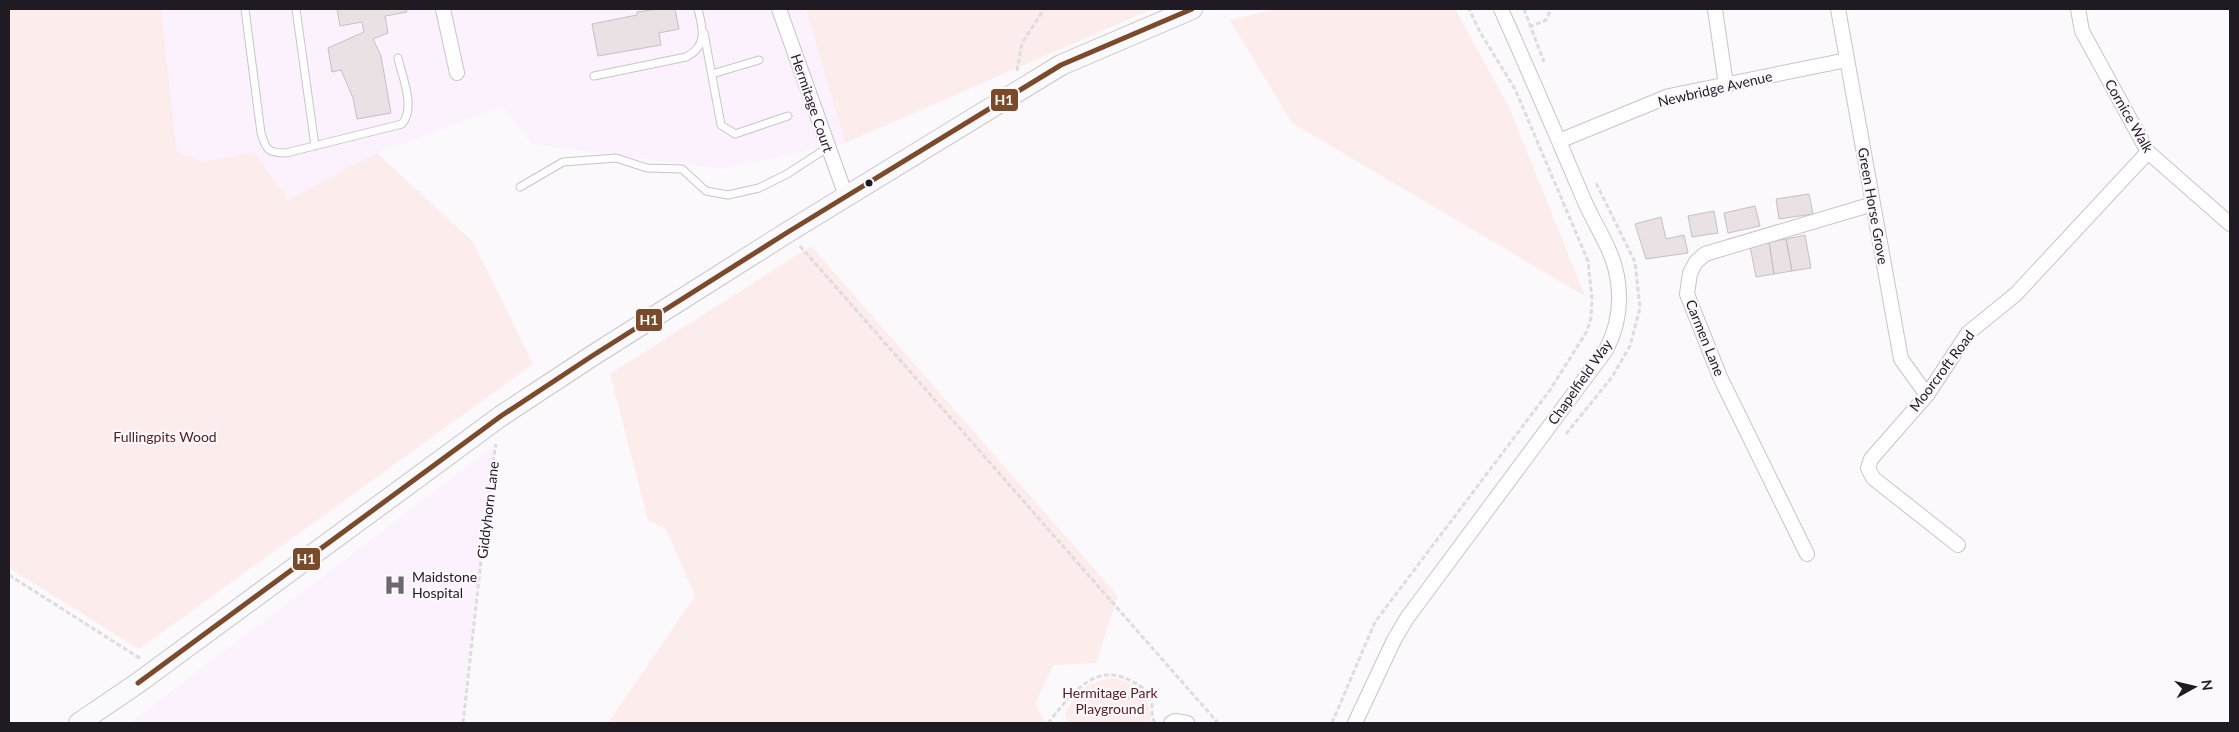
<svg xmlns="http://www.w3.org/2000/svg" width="2239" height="732" viewBox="0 0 2239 732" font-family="Lato,sans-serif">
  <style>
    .built { fill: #fbf2fe }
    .green { fill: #fcecec }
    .building { fill: #eae1e5; stroke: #c6bfc3 }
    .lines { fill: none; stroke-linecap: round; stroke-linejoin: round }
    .service-casing { stroke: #c9c4ca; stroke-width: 9 }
    .minor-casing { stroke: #c9c4ca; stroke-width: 16 }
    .secondary-casing { stroke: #c9c4ca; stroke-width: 22 }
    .path { stroke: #ddd; stroke-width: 3; stroke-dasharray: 5 2.5; stroke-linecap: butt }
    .service { stroke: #fefeff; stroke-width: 7 }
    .minor { stroke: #fefeff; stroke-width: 14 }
    .secondary { stroke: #fafafd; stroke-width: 20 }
    .bus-1-casing { stroke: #fcf8fd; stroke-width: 9 }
    .bus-1 { stroke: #7a4b2a; stroke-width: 5 }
    .bus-dot { fill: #201a22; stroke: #fcf8fd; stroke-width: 2 }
    .labels { text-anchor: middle; stroke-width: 4.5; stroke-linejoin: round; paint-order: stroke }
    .street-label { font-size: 14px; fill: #201a22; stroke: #fcf8fd }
    .park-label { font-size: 14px; fill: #57201f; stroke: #fcf8fd }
    .poi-label { font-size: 14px; fill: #201a22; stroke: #fcf8fd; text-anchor: start }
    .line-badge { stroke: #fcf8fd; stroke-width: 2 }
    .badge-label { font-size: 14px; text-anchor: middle; font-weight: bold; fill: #fff }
  </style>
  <rect width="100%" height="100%" fill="#fbf9fc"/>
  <path class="built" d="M161,9H806L845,143L721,169L532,144L502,107L377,153L288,200L254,152L204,162L177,153Z
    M494,446L461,723H130Z"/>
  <path class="green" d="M9,9H161L177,153L204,162L254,152L288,200L377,153L473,242L533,364L139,649L9,568Z
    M806,9H1152L845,143Z
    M1276,9H1455L1509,107L1585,296L1292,123L1230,20Z
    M811,246L1118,596L1096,663L1053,665L1035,704L1046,723H608L695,596L666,529L648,520L610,374Z
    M1113,678C1128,681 1147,689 1149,707C1150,713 1150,717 1152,723H1067L1065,714C1078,690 1085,682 1113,678Z"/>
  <path class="building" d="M337,9H406L407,12L385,16L388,33L373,39L381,56L391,113L357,119L353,98L341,70L332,72L328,48L364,32L362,22L340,26Z
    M658,9H675L679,29L659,33L661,45L598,56L592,24L637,15V12Z
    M1809,194L1813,214L1779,219L1776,199Z
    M1755,206L1760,226L1728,233L1724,213Z
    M1714,211L1718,233L1692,237L1688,216Z
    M1661,217L1666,239L1684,235L1688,253L1646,259L1635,224Z
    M1805,235L1811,268L1792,271L1786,239Z
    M1786,239L1792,271L1774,274L1769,242Z
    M1769,242L1774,274L1756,277L1750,246Z"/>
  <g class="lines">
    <g class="service-casing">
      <path id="service" d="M245,9L261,133C266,150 268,153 286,153L402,124C416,107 402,77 398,58
        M296,9L315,146
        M704,33L721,125L735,134L788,116
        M712,74L759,60
        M594,76L686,57C708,46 703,29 698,9
        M520,187L563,162L616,158L647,168L682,169L706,191L728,195L759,188L787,174L827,148"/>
    </g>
    <g class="minor-casing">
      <path id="minor" d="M443,9L457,73
        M779,9L846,196
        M1715,9L1726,85
        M1838,9L1901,359L1927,395
        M2078,9L2082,31L2148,152L2230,224
        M1559,141L1669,96L1847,60
        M1958,545L1873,478L1868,468L1871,459L1927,395L1968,333L2016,294L2148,152
        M1807,554L1720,377L1687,294L1690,273L1696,262L1705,254L1873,204
        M1171,723L1175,721L1187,723
        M1355,723L1394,640L1407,618L1606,350C1618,327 1622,302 1617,276C1612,248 1595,226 1584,200C1557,136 1529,72 1501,9"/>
    </g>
    <g class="secondary-casing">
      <path id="secondary" d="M79,723L138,683L501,416L592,356L788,232L1061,65L1192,9"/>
    </g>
    <path class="path" d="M1524,9L1544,62
      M1529,27L1546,20L1551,9
      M1017,71L1022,43L1044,9
      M800,246L1218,723
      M1566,434L1612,377L1630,346L1640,308L1635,262L1596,183
      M9,575L141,659
      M1128,699L1140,686
      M463,723L490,480L496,444
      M1048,723C1068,699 1093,661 1129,680C1136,683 1147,689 1150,697C1154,705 1150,716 1155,723
      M1332,723L1375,622L1550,390L1587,331L1591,318L1592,299L1588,261L1515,89L1480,32L1469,9"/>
    <use href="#service" class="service"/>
    <use href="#minor" class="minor"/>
    <use href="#secondary" class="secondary"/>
    <g class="bus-1-casing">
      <path id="bus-1" d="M138,683L501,416L592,356L788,232L1061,65L1192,9"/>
    </g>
    <use href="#bus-1" class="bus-1"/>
  </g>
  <defs>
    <g id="hospital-bare" transform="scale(1.725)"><path d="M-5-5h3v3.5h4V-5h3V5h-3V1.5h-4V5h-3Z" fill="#6d686e" stroke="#fcf8fd" stroke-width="2.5" paint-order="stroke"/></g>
  </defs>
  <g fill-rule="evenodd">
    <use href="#hospital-bare" x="395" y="585"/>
  </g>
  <circle class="bus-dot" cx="869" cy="183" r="4.5"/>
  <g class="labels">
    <g class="street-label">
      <text transform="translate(1715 89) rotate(-13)" y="5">Newbridge Avenue</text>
      <text transform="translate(812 103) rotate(71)" y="5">Hermitage Court</text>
      <text transform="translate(2129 116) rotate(60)" y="5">Cornice Walk</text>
      <text transform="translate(1873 206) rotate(80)" y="5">Green Horse Grove</text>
      <text transform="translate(1705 338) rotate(68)" y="5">Carmen Lane</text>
      <text transform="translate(1942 371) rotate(-53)" y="5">Moorcroft Road</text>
      <text transform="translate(1580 382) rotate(-55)" y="5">Chapelfield Way</text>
      <text transform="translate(488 510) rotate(-83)" y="5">Giddyhorn Lane</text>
    </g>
    <g class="park-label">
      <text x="165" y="442">Fullingpits Wood</text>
      <text x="1110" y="698">Hermitage Park<tspan x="1110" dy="16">Playground</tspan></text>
    </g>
    <g class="poi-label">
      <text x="412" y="582">Maidstone<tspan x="412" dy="16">Hospital</tspan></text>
    </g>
  </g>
  <g class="line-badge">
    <rect x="990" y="88" width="29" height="24" rx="5" fill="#7a4b2a"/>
    <rect x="635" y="308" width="28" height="24" rx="5" fill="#7a4b2a"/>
    <rect x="292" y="547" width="29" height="24" rx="5" fill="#7a4b2a"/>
  </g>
  <g class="badge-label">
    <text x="1004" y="105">H1</text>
    <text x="649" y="325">H1</text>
    <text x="306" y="564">H1</text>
  </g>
  <rect width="2239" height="732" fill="none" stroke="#201a22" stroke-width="20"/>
  <g transform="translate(2194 687) rotate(82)" stroke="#fcf8fd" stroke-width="4" paint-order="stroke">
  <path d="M0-4L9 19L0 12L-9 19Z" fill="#201a22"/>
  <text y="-8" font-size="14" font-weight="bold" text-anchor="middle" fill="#201a22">N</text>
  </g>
</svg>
